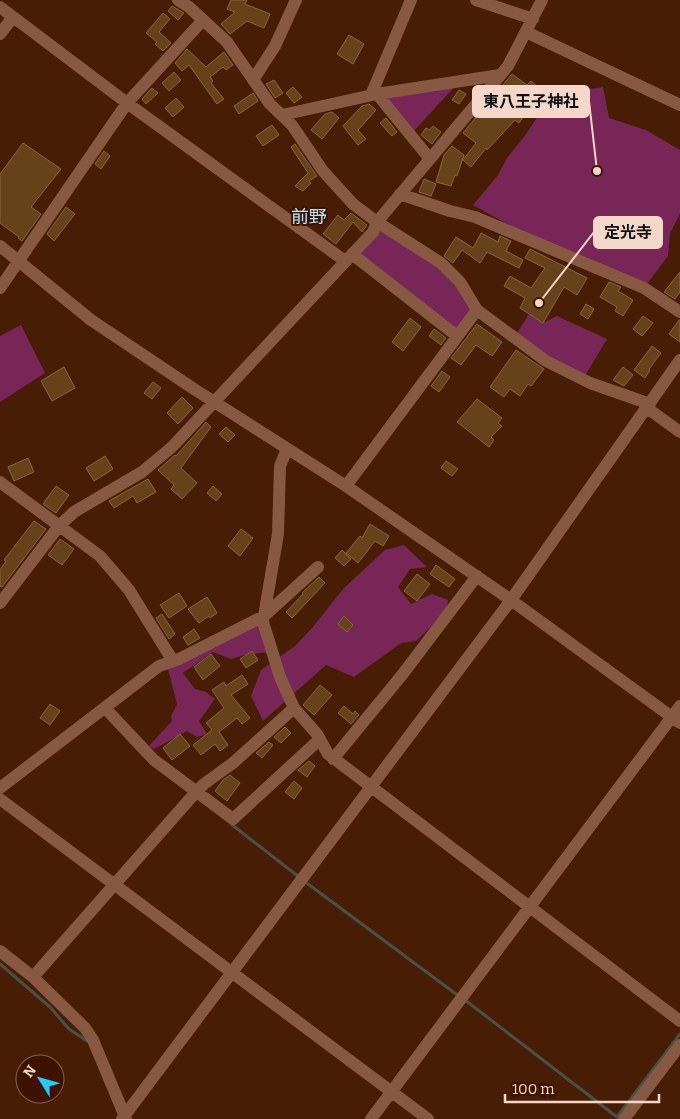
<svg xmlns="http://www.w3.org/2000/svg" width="680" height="1119" viewBox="0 0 680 1119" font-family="Bitter,'Noto Sans JP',serif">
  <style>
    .green { fill: #772657 }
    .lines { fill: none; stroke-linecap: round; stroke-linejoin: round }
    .stream { stroke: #4b5046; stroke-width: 3 }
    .building { fill: #654219; stroke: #8a653d }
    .minor { stroke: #885942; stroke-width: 12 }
    .labels { text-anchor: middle; stroke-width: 4; stroke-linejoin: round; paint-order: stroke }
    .quarter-label { font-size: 18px; fill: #b3e5fb; stroke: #3d1300 }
    .leader { fill: none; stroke: #f4d7c9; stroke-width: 2 }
    .callout-dot { fill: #f4d7c9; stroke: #3d1300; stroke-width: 2 }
    .callout { fill: #f4d7c9; stroke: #f4d7c9; stroke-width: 2 }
    .callout-label { font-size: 16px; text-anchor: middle; font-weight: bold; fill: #111 }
  </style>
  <rect width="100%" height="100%" fill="#481d05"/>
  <path class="green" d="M460,81L410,135L377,94Z
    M603,87L609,118L646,130L680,150V214L670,233L668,256L644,288L554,250L473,205L498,175L507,158L524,137L550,98L572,92Z
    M377,222L441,263L477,310L457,336L352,254Z
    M529,314L543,323L557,316L607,339L583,379L549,363L517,333Z
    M21,325L45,373L0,402V336Z
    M404,545L427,567L410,569L398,587L411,604L432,594L448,600L447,607L435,623L416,641L401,643L354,677L326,665L263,721L251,696L261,670L295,646L312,628L344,588L385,550Z
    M260,618L272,652L248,654L231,659L213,652L183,673L195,689L206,692L215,699L199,721L207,734L197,737L187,731L154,749L149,746L172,721L171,716L177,704L168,669Z"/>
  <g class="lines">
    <path class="stream" d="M231,824L299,877
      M304,881L460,997
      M0,964L50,1007L69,1029L87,1041
      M465,1000L617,1117L680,1034"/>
  </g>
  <path class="building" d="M231,0H247L245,4L270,14L264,28L247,21L230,34L221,24L235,12L227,9Z
    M172,6L184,13L178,20L168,11Z
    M163,13L170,19L159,32L171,43L163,51L155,44L157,42L146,33Z
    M349,35L364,44L353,64L337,54Z
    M187,49L206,67L224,52L233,65L226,70L223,67L210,77L213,81L211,83L224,99L217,104L189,65L182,71L175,63Z
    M174,72L181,80L169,91L162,83Z
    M512,74L527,85L531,81L542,91L528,108L529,109L519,123L515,120L487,150L486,148L471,167L463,160L476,143L463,133Z
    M274,80L283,93L275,98L266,84Z
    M293,87L302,97L294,103L286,93Z
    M152,88L158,93L146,104L142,99Z
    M459,90L466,94L459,104L452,100Z
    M253,93L258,101L239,114L234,106Z
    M176,98L184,107L173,117L165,108Z
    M369,104L376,110L358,130L366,139L358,145L343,126L362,106Z
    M332,112L339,118L322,139L311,130L325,114Z
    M386,118L397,132L392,136L380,123Z
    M272,125L279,135L263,146L256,136Z
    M433,126L441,132L432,144L421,135L426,128L430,130Z
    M23,143L61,169L31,207L41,214L22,241L18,238L19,237L0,223V174Z
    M295,144L317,176L309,181L311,183L303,191L295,186L308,173L291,147Z
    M452,146L464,155L457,176L455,175L451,186L436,182L444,155Z
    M104,151L110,156L101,169L95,164Z
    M424,179L436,184L431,196L419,192Z
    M66,207L75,214L54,241L47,234Z
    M351,213L367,225L362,232L353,222L336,244L323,234L338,215L344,220Z
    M481,233L498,242L500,236L511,241L506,251L523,260L519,268L487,252L480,263L462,250L453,263L444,256L456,237L473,248Z
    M530,249L587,278L577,295L564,287L543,323L520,308L525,298L504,286L510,276L531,288L545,268L525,258Z
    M680,272V292L675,299L664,292Z
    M609,282L621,287L618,291L633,300L623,316L615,311L617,307L600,297Z
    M586,304L594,309L588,319L580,314Z
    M643,316L653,323L642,336L633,329Z
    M410,318L421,327L403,351L392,342Z
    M679,320H680V342L669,334Z
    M477,324L502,342L492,356L476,345L461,365L451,358Z
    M434,329L446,338L441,345L429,336Z
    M652,346L661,353L649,369L650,370L645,378L634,370Z
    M516,350L544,369L531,386L528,384L520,396L510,389L504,397L490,387Z
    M64,367L75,388L52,401L41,381Z
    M623,367L633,375L624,386L613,380Z
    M442,371L450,377L439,392L431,386Z
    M153,382L161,388L152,399L144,393Z
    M182,397L193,408L178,424L167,413Z
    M477,399L502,418L498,423L502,426L491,437L494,440L489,447L457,422Z
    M206,422L211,427L181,468L197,483L182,499L171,489L174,485L158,470L175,455L176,456Z
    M226,427L235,435L228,442L219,434Z
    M105,456L113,469L94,481L86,468Z
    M28,458L34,472L14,481L8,467Z
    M446,461L458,469L452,476L441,468Z
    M148,479L156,492L137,503L133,496L114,508L109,501Z
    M56,486L69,495L56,513L43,504Z
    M213,486L222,494L216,501L207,493Z
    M34,521L46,529L2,587L0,586V570L6,561L4,560Z
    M370,524L389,536L383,546L375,541L358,563L346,553L360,536L362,538Z
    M241,529L253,538L240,556L228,546Z
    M60,539L74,549L62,565L48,555Z
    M342,550L351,559L344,566L335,558Z
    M436,565L455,579L449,587L430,574Z
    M417,574L430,584L417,601L404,591Z
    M319,577L325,583L292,618L286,612L303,594L302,593Z
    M179,593L187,606L169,618L160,605Z
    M207,597L217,613L210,618L209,616L199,623L188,609Z
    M162,614L175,634L169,639L156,618Z
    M344,616L353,625L347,632L338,624Z
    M194,629L200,638L188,645L183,637Z
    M252,651L258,660L246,668L240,659Z
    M211,654L220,666L203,680L194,667Z
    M242,675L248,684L231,695L250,718L242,724L237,718L219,732L228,745L220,751L215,744L201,755L193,745L212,730L206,723L224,708L212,690L224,682L226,686Z
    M320,685L332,695L314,715L303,705Z
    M50,704L60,711L50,725L40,718Z
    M344,706L353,714L355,711L359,715L351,724L338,713Z
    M285,727L291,733L281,743L274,737Z
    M180,734L190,746L172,760L163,748Z
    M269,742L273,745L262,758L256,753Z
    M309,761L315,766L307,777L298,770Z
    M230,775L240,783L227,801L215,791L223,780Z
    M294,781L302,788L294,799L285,792Z"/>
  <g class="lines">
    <path class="minor" d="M178,0L189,7L227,42L270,104L292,125L323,171L353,204L377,222L441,263L460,282L477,310L546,361L590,383L650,404
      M476,0L533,19
      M0,7L127,103L345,261
      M526,32L680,105
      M0,34L13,17
      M253,80L275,46L296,0
      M377,94L430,159
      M371,95L411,0
      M282,115L377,94L500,75
      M400,194L450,211L475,217L644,288L680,312
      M0,246L91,320L194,389L346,486L511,600L680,723
      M352,254L457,336
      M0,288L127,103L203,20
      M647,408L680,432
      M287,449L280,466L278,534L263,622L280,677L294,708L317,734L328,754L680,1021
      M0,482L100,556L129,590L173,661
      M346,486L477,310
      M0,603L59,526L74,512L142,472L172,447L373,232L377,222L508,66L542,0
      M105,708L154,760L233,819L320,739
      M333,759L402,675L477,576
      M0,788L159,666L179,659L264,616L318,567
      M0,799L428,1119
      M0,951L33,977L85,1028L93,1040L126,1119
      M33,977L196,792L204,784L233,763L294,708
      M122,1119L511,600L680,360
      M371,1119L680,706
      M624,1119L680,1045"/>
  </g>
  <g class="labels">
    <g class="quarter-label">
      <text x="309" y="223">前野</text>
    </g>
  </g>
  <path class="leader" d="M597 171L589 101M539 303L594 232"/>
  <g class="callout-dot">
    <circle cx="597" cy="171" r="5"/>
    <circle cx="539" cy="303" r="5"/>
  </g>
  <g class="callout">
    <rect x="473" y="86" width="116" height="31" rx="5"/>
    <rect x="594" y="217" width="68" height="31" rx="5"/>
  </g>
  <g class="callout-label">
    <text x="531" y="107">東八王子神社</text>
    <text x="628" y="238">定光寺</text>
  </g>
  <g transform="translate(40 1079) rotate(307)"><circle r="24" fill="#3d1300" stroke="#866150"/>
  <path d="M0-4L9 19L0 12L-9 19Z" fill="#26c9fe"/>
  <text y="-8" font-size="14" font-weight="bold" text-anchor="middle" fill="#f4d7c9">N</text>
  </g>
  <path d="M505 1094v8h154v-8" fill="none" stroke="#f4d7c9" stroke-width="2.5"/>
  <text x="512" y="1094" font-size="15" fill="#f4d7c9" stroke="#3d1300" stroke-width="4" paint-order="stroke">100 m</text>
</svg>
